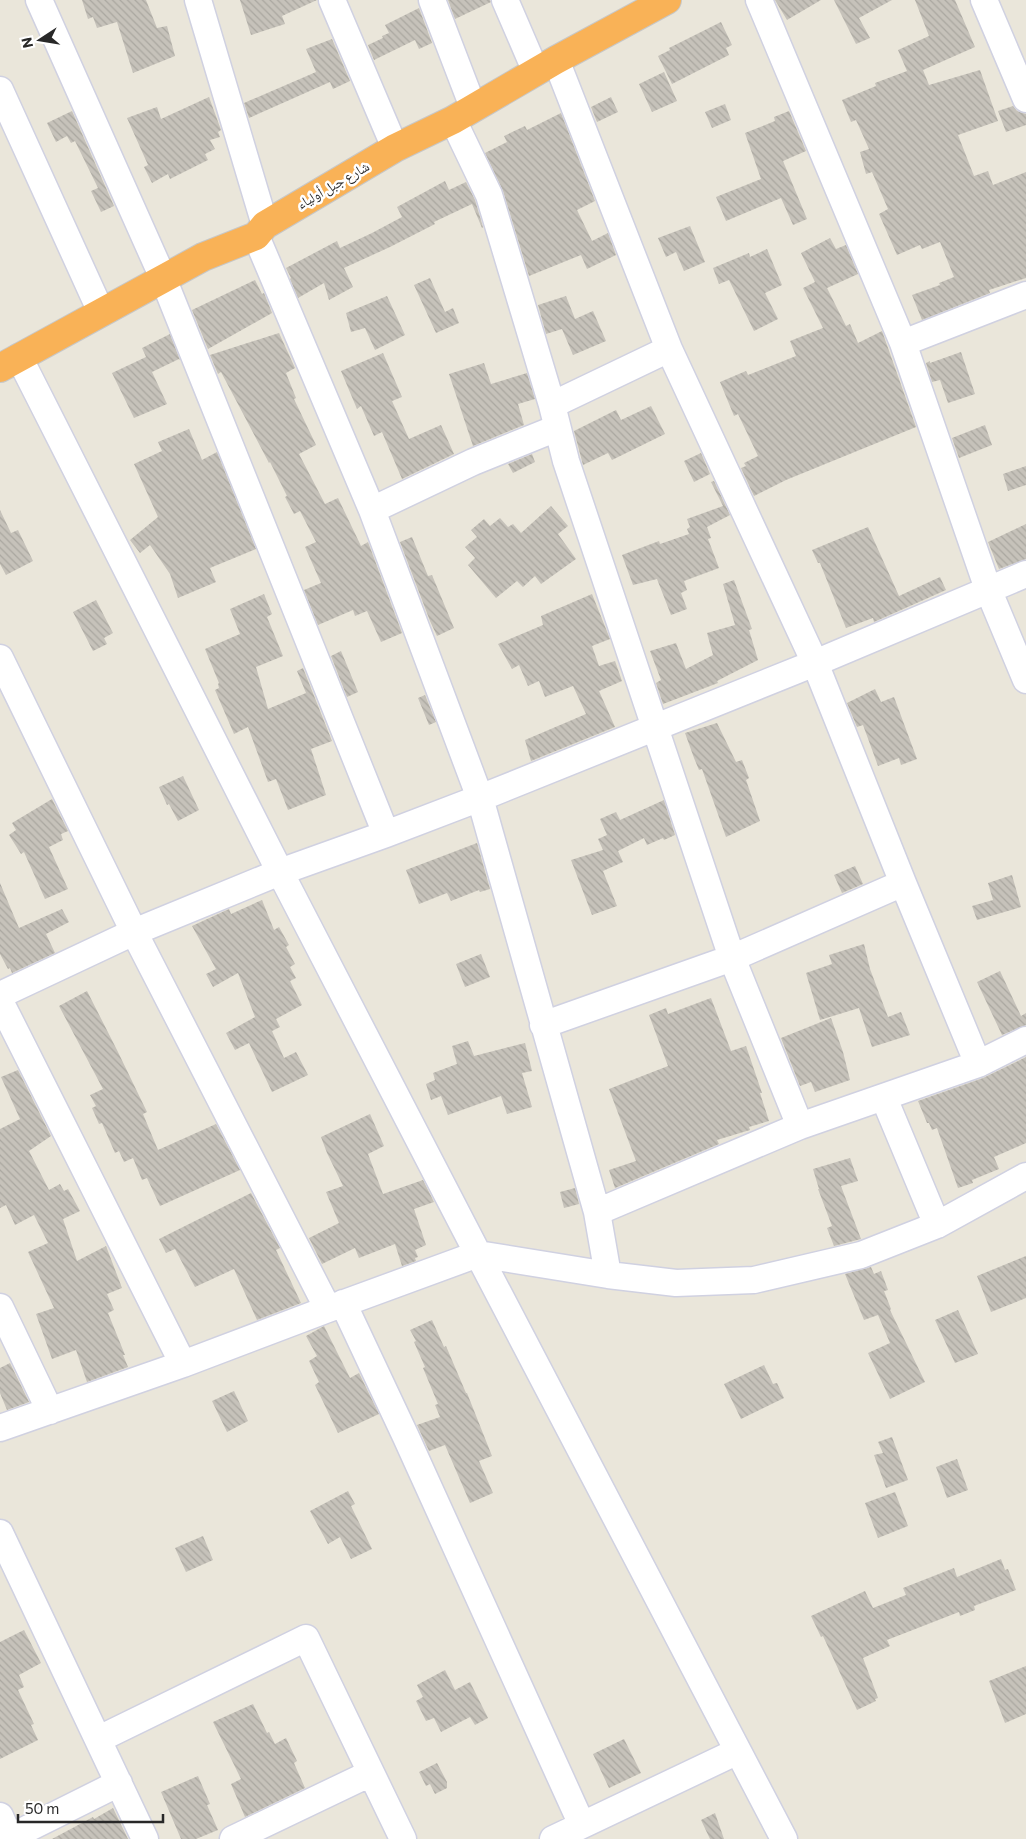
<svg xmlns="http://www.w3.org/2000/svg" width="1026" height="1839" viewBox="0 0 1026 1839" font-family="Commissioner,'Noto Naskh Arabic',sans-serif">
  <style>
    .building { fill: url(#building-back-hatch) }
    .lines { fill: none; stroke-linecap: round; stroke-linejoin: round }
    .minor-casing { stroke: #d0d1e1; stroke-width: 29 }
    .highway-casing { stroke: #c7c7c7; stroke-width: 30 }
    .minor { stroke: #fff; stroke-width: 26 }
    .highway { stroke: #f9b257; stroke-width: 28 }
    .labels { text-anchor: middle; stroke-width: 5; stroke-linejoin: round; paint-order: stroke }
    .street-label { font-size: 14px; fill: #282828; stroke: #fff }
  </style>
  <defs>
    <pattern id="building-back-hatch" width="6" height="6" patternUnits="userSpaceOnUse" patternTransform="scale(1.25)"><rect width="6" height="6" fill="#c6c2ba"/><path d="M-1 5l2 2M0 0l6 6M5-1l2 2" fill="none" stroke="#aaa7a0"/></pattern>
  </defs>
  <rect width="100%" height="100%" fill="#eae6da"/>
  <path class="building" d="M82,0H146L157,28L167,26L175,56L133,73L117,22L97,28L93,17L88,19Z
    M240,0H317L282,16L285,24L251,35Z
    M448,0H490L491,2L455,19Z
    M775,0H821L787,20Z
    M834,0H892L859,18L870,38L856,44Z
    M915,0H955L975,47L923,70L929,85L980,70L998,121L958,135L974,176L988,171L993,185L1026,172V278L989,290L990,293L922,320L912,295L940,285L939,283L954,277L940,242L922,249L920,245L897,255L879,214L888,209L872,172L866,174L860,152L869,149L856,120L851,122L842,100L876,86L875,83L907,71L898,50L929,36Z
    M419,8L432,43L419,49L415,40L374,60L368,45L383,38L382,36L389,33L385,25Z
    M721,22L732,45L726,48L729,55L672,84L658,56L670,50L669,48Z
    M332,39L350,81L333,89L330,82L249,118L244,103L316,72L306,49Z
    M664,72L677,101L652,112L639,84Z
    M209,97L221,130L218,132L220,137L210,140L215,149L205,154L208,160L170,179L168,174L152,183L144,167L148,165L127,118L157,107L161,119Z
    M611,97L618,112L597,122L591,107Z
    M725,104L731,120L712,128L705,112Z
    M1013,106L1017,111L1026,114V125L1006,132L998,111Z
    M72,111L114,206L101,212L91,191L98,188L75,141L71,143L67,136L56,142L47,123Z
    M789,111L806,151L783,161L807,219L793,225L781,198L726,221L716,197L761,179L745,133L775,121L774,117Z
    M561,113L595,201L577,210L592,241L608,233L616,255L587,269L581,255L529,276L503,191L485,153L507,142L504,136L525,126L527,130Z
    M445,181L449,190L466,182L475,200L483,227L482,228L472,204L434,222L435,224L390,247L344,268L353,287L329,300L324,283L298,298L290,279L291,278L286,268L337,241L340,248L372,233L402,217L397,207Z
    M690,226L705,262L684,271L676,252L666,257L658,238Z
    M830,238L836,249L846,245L858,274L827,288L846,326L850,324L858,343L882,331L916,427L786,480L754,496L741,468L746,466L744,463L758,456L738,414L734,416L720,382L746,371L748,375L796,356L790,341L823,328L803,288L815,282L801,253Z
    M767,249L782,285L765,293L778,319L754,331L729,280L719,284L713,268L749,253L750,257Z
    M430,278L445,312L453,308L459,323L436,333L414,285Z
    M255,280L262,294L264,293L272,313L208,349L192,310Z
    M387,296L405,335L375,350L365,328L351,332L346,313Z
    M566,296L575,319L593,311L606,341L573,355L562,329L546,334L538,305Z
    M279,333L295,368L286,373L296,398L294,399L316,445L299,454L325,504L338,498L361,546L368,542L402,633L381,642L367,611L355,616L353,610L318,625L304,590L321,583L305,547L316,542L300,511L294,514L285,497L287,496L270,462L269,463L221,372L218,374L210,355Z
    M170,334L180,360L179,359L152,372L167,404L134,418L112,373L146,357L142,348Z
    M961,352L975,394L948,403L940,380L932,382L926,363L930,361V363Z
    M383,353L402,397L392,401L409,439L441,425L454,454L402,479L382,432L374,436L361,406L357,409L341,371Z
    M484,363L491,384L527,373L535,399L518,404L524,425L473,446L449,374Z
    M651,406L665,434L612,460L608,453L583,465L574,431L616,410L621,420Z
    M985,425L992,445L959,458L952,438Z
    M189,429L202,460L217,452L256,549L210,568L216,582L178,598L170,574L150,545L140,553L130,540L158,517L134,464L162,451L158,442Z
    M701,453L710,474L694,482L684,461Z
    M532,454L535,462L513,473L508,464Z
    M1026,466V485L1008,491L1003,474Z
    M714,481L730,515L707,527L711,538L708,539L719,568L684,581L687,590L681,593L687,609L671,615L657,579L633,585L622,555L659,541L660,544L689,534L687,529L690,527L687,519L723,506L711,482Z
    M551,506L568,526L558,534L576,559L541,584L535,576L523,587L517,581L496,598L468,565L475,558L465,547L477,537L471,530L484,519L490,526L500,518L508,527L513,524L521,533Z
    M0,510L11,533L18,530L33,561L6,575L0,564Z
    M1026,524V559L999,569L988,542Z
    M868,527L899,596L940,577L946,590L874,622L873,618L846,628L820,563H818L812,550Z
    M412,537L428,576L432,575L454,628L437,636L430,621L400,542Z
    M734,580L752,629L749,630L758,660L717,681L718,683L663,704L656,683L661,680L650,651L676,643L686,669L713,655L707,633L735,625L723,584Z
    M264,594L272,614L267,617L283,656L256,667L268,709L306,693L297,671L303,668L332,741L311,749L326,795L288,810L276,779L268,782L248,727L234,734L215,690L219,688L218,684L219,683L205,649L240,634L230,609Z
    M592,594L610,639L592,646L599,666L615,661L622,681L599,691L615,727L531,761L525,740L586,714L573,686L545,697L539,681L528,686L519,665L512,669L498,644L543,625L541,616Z
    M96,600L113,633L104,638L107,644L93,651L73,612Z
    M341,651L358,692L347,697L331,656Z
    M875,689L881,702L894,697L917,759L901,765L899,758L878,766L863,725L857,727L847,703Z
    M425,695L436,722L429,725L418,698Z
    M717,723L736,762L742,760L749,778L746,780L760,821L726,837L702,769L699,770L694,758L685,733Z
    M183,776L199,810L178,821L169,804L167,805L159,787Z
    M52,799L68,831L61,834L63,840L49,847L68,889L45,899L24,852L21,854L9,835L16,830L12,823Z
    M664,800L675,835L664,840L663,838L647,845L644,838L618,851L623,862L603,871L617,906L592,915L571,860L603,850L598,839L607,835L600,819L616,812L620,820Z
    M477,843L490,889L480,892L479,890L451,901L447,893L419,904L406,870Z
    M855,866L863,884L842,893L834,875Z
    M1012,875L1021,907L977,920L972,906L993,900L988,883Z
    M0,883L19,928L62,909L69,922L46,934L55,953L12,973L10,968L8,969L0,954Z
    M262,900L274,930L279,927L289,945L286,947L295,964L290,967L296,978L290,981L302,1005L276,1019L280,1027L272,1031L284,1058L296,1052L308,1075L272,1092L249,1043L235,1050L226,1033L255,1017L238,973L213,987L206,974L216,969L192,926L229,909L231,914Z
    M864,944L870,969L888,1017L901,1012L910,1035L872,1047L859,1008L820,1020L806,973L832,964L829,955Z
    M481,954L490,977L465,987L456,964Z
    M1000,971L1021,1016L1026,1013V1025L1002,1035L977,982Z
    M87,991L117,1050L147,1112L143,1114L158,1150L216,1124L240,1170L160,1206L147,1178L142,1180L133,1158L124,1162L119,1151L115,1153L102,1123L99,1124L92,1108L96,1106L90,1095L103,1089L59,1006Z
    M711,998L731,1051L746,1046L762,1093H760L769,1121L749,1127L750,1130L717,1140L719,1144L615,1188L609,1170L636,1161L609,1089L668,1066L649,1015L666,1008L668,1014Z
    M831,1018L843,1052L850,1080L815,1092L811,1082L800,1086L781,1038Z
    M468,1041L474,1056L525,1043L532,1071L522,1073L532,1107L507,1114L501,1096L448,1115L441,1096L431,1100L426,1084L435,1080L433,1073L457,1064L452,1046Z
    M1026,1057V1143L994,1157L999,1169L972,1180L973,1183L958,1188L937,1128L932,1130L929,1123H927L918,1101L983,1078Z
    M18,1070L51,1136L29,1151L49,1190L60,1184L64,1191L68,1189L80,1211L63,1219L77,1261L106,1246L122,1288L107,1294L114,1310L108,1313L125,1355H123L128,1367L87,1382L76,1350L52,1359L36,1314L54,1308L28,1252L48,1243L34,1215L15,1225L6,1205L0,1208V1129L20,1119L1,1077Z
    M370,1114L384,1146L368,1154L383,1194L423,1180L434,1202L414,1209L426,1245L415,1250L418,1257L415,1258L416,1261L402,1266L395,1244L359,1258L355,1248L322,1264L309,1238L339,1223L326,1192L343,1186L327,1153L321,1137Z
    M850,1158L858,1181L841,1186L861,1239L834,1246L827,1228L832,1226L818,1189H819L813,1169Z
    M575,1188L579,1204L564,1208L560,1192Z
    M251,1193L280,1248L276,1250L301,1303L257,1320L234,1269L195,1287L175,1249L166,1253L159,1239Z
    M1026,1256V1298L991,1312L977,1276Z
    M871,1267L874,1274L881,1271L888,1290L884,1291L891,1309L890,1310L925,1382L890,1399L868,1353L890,1343L878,1315L864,1320L845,1274Z
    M958,1310L978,1354L955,1363L935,1320Z
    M432,1320L444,1347L446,1346L466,1393H467L492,1456L479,1461L493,1493L470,1503L445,1445L429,1451L417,1425L440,1417L435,1405L438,1404L423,1368L425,1367L414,1342L416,1341L410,1330Z
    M324,1326L350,1378L359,1373L379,1414L338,1433L315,1385L319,1382L309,1361L317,1356L306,1336Z
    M10,1363L29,1402L7,1410L0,1393V1368Z
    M764,1365L773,1384L777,1383L784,1398L741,1419L724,1384Z
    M234,1391L248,1421L227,1432L212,1401Z
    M892,1437L908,1480L886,1488L874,1455L883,1453L878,1442Z
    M957,1459L968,1490L947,1498L936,1467Z
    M348,1491L355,1504L351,1506L372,1549L351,1559L340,1537L328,1544L310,1511Z
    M895,1492L908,1526L878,1538L865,1503Z
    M203,1536L213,1560L186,1572L175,1548Z
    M1001,1559L1005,1570L1008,1569L1016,1590L974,1606L975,1610L960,1616L959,1612L887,1640L890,1646L863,1658L878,1698L875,1699L876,1701L857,1710L823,1636L821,1637L811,1616L865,1591L873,1608L906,1595L903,1588L954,1568L957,1577Z
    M24,1630L41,1663L19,1675L24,1687L18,1690L34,1724L31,1725L38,1740L0,1759V1642Z
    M1026,1666V1714L1005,1723L989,1681Z
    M445,1670L455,1690L470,1682L488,1718L475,1725L470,1717L441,1732L434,1718L426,1721L416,1701L423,1697L417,1685Z
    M253,1704L267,1733L269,1732L275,1744L286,1738L297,1761L294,1763L305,1788L245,1817L231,1784L241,1779L213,1722Z
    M624,1739L641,1773L609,1788L593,1754Z
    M437,1763L447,1782V1788L435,1794L430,1784L426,1786L419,1772Z
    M198,1776L210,1804L207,1805L218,1830L196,1839H181L161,1792Z
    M113,1808L128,1839H52L93,1817L94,1819Z
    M715,1813L724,1839H710L701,1820Z"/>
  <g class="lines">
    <g class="minor-casing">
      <path id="minor" d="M39,0L163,278L386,834
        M198,0L265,225
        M332,0L395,148
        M432,0L473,107
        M505,0L536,72
        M759,0L903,343L988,589L1026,680
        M984,0L1026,99
        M556,60L669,349L815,663L903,883L978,1064
        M0,90L101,312
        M453,120L489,195L552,405L566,461L732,958L543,1025
        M256,236L372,510L480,798L597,1212L608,1275
        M903,343L1026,295
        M19,357L280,872L478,1254L784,1839
        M552,405L669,349
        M372,510L473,462L557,428
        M0,658L134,932L328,1309
        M0,995L134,932L280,872L386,834L480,798L815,663L1026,574
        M0,1001L183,1364
        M884,1098L937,1225
        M800,1126L732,958L903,883
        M597,1212L800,1126L978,1064L1026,1040
        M343,1303L406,1437L582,1825
        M0,1307L50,1411
        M0,1428L183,1364L328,1309L478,1254L608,1275L676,1283L754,1280L861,1255L937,1225L1026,1176
        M0,1533L145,1839
        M99,1739L306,1638L403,1839
        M0,1816L10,1839
        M10,1839L17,1834L119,1783
        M233,1839L371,1773
        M553,1839L738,1751"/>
    </g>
    <g class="highway-casing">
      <path id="highway" d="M0,368L203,257L256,236L265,225L395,148L453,120L556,60L667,0"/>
    </g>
    <use href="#minor" class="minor"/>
    <use href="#highway" class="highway"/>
  </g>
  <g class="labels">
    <g class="street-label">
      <text transform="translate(333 185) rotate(-30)" y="5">شارع جبل أولياء</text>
    </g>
  </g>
  <g transform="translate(40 40) rotate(258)" stroke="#ffffff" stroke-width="4" paint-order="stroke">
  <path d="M0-4L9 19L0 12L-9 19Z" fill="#282828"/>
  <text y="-8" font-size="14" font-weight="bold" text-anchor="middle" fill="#282828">N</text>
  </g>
  <path d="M18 1814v8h145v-8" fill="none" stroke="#282828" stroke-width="2.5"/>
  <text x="25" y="1814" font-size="15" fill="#282828" stroke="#ffffff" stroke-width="4" paint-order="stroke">50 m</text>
</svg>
